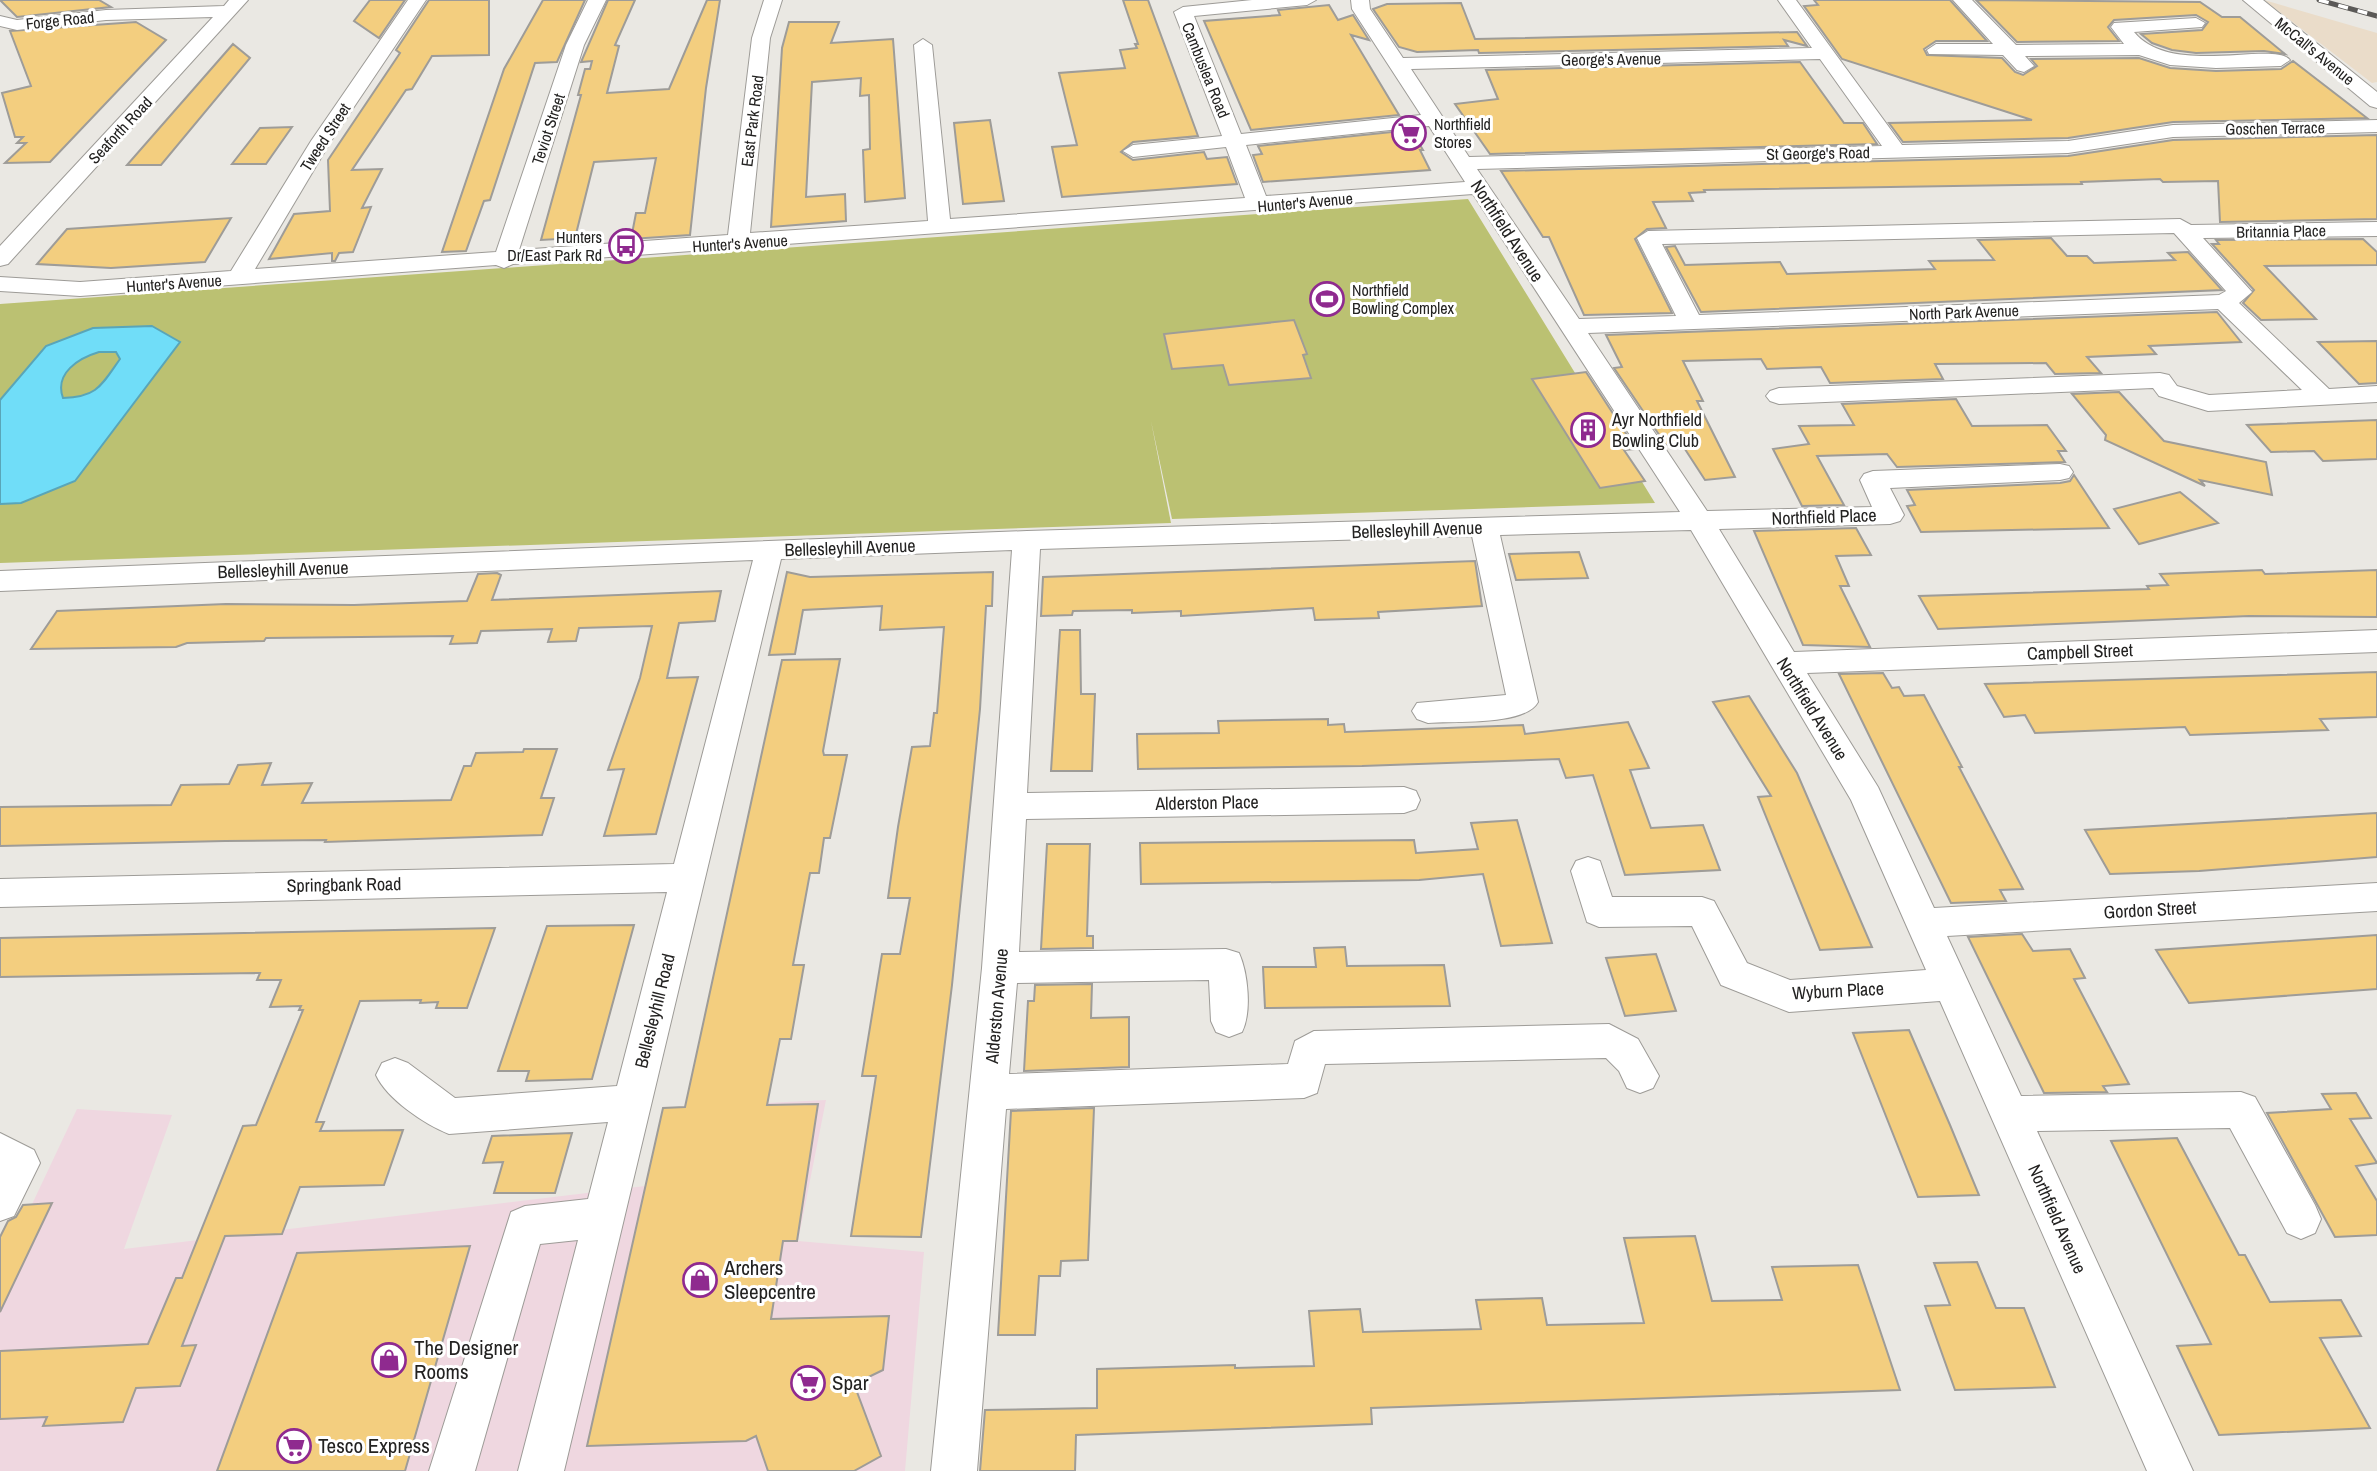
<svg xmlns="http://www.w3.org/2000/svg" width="2377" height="1471" viewBox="0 0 2377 1471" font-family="'Archivo Narrow',sans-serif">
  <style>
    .commercial { fill: #efd7e0 }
    .industrial { fill: #eadcc9 }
    .green { fill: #bbc172 }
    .water { fill: #70ddf8; stroke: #59a5b8; stroke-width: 2; fill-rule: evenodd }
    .building { fill: #f3ce7f; stroke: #9e9c98; stroke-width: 2 }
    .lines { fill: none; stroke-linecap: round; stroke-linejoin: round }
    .minor-casing { stroke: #9d9b97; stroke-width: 2 }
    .minor { fill: #fff; fill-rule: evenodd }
    .rail-casing { stroke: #5b5957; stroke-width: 5 }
    .rail { stroke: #fff; stroke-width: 3.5; stroke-dasharray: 10; stroke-linecap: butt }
    .labels { text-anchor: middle; stroke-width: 6; stroke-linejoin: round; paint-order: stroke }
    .far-street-label { font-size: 16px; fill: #232221; stroke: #fff }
    .far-poi-label { font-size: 16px; fill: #232221; stroke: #fff; text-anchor: start }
    .street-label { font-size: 18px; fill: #232221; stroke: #fff }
    .poi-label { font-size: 18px; fill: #232221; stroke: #fff; text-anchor: start }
    .near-poi-label { font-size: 21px; fill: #232221; stroke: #fff; text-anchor: start }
  </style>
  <rect width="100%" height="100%" fill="#eae8e3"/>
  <path class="commercial" d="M826,1100L798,1241L924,1252L905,1471H0V1272L77,1109L172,1115L124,1249L645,1186L663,1108Z"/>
  <path class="industrial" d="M2264,0L2377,33V82L2372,83Z"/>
  <path class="green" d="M1468,199L1655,503L1172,519L1151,421L1171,523L0,563V304Z"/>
  <path class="water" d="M152,326L180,342L75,481L21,503L0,504V400L46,346L93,328ZM99,352H116L120,359C101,386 97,397 63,398C54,373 79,358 99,352Z"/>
  <path class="building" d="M0,0H99L111,7L17,17Z
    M370,0H405L379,38L354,21Z
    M429,0H489V55L432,56L412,89L406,90L352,170L382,169L362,208L371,207L353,252L339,253L335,261H332V253L269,259L294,214L330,211L328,160L400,53L396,50Z
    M543,0H585L557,62L535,63L490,200L484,201L466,251L442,252L504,69Z
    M608,0H635L615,45L619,46L607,93L669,89L707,0H720L706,88L690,235L631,239L636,213H645L656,158L594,162L575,238L541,240L581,95H578L585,69H590L592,61L581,62Z
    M1123,0H1148L1198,136L1133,142L1121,152L1133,160L1204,152L1207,159L1227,157L1237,184L1062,197L1052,147L1077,145L1059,73L1125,68L1120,50L1137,48L1135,44H1138Z
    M1814,0H1950L1987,41H1936L1924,49L1927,55L2002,58L2015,72L2023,75L2037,66L2031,59L2139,58L2170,68L2216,71L2281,69L2293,61L2367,118L2173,122L2068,138L1903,142L1889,123L2032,120L1842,59L1804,6L1818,5Z
    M1976,0L2200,2L2222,17H2240L2285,54L2264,51L2196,53L2172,50L2152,43L2141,34L2202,30L2208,22L2196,15L2114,20L2108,27L2119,41L2017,42Z
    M1461,3L1475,39L1797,32L1807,46L1784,40L1788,46L1479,53L1478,50L1417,52L1399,47L1373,9L1387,4Z
    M1329,5L1338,20L1353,15L1369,40L1351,35L1399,115L1251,130L1204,21L1280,15L1278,10Z
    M136,22L166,40L50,162L5,163L26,143H17L23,137H15L2,93L31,86L10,31Z
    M789,22H839L831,43L893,39L905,198L865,202L863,150L870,149L869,95L860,96L861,78L812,82L806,197L845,194L846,221L771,227L782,48Z
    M233,44L250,58L161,165H127Z
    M1800,62L1844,123H1863L1877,144L1490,154L1455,104L1498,99L1486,70Z
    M990,120L1004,201L963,204L954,123Z
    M292,127L266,164H232L260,128Z
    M1411,130L1423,150H1420L1430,170L1263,182L1253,155L1262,154L1258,146Z
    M2377,135V219L2220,222L2218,181L2163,182L2160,179L2081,182L2082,184L1704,190L1705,192L1689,193L1693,201L1653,202L1666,228L1647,229L1635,239L1672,313L1584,315L1549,237H1543L1501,171L2068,156L2173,140Z
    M231,218L205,262L111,268L37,264L67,229Z
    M2051,238L2067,256H2087L2094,263L2175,260L2168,253L2188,252L2222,290L1701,312L1666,247L1675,246L1685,265L1780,262L1787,274L1935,269L1929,261L1994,260L1978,240Z
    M2363,239L2377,252V265L2265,266L2316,319L2261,320L2243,303L2254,290L2212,244H2219L2216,240Z
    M2217,312L2241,342L2149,346L2156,354L2087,357L2101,373L2055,374L2046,363L1935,364L1943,379L1830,383L1821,367L1767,369L1761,359L1683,361L1703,401H1697L1735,477L1705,480L1681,443L1666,445L1614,368L1622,367L1606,335Z
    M1294,320L1307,354L1303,355L1311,378L1229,385L1223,365L1172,369L1164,334Z
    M2377,341V383L2359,384L2318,342Z
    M1586,372L1636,449L1624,450L1645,481L1600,488L1532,379Z
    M2119,392L2164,441L2266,462L2272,495L2200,480L2205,486L2105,440L2106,435L2072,394Z
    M1956,399L1972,426L2047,425L2066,451H2058L2065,462L1897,467L1887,454L1817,456L1844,505L1802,506L1773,449L1809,444L1799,426L1854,425L1842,404Z
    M2377,420V459L2323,461L2314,451L2271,452L2247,425Z
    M2074,475L2109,528L1921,532L1907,506L1915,505L1907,490L2060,483L2070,481Z
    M2180,492L2218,523L2139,544L2114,509Z
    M1856,528L1871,555L1836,556L1849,586H1840L1870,647L1803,645L1754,531Z
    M1579,552L1588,578L1516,580L1509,554Z
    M1475,561L1482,606L1378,612L1379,618L1315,620L1313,608L1181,616V611L1132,613V610L1073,611L1072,615L1041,616L1043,577Z
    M2262,570L2265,574L2377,570V617L2249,616L1938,629L1919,596L2149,589L2147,586L2168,585L2160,574Z
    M787,572L810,577L993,572L992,606H986L980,709L952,985L921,1237L851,1236L876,1076H862L882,954H900L910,898H888L898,827L912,747L930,746L934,713H937L944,627L880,630L882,606L803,610L795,654L769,655Z
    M497,573L501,575L492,600L721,591L715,621L679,623L667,678L698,677L656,834L604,836L624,769L608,770L640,678L652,626L579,628L576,641L548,642L552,629L481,631L477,643L450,644L453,636L266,638L264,641L187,643L176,647L31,649L57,611L226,604L354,605L467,601L478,574Z
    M1060,630H1080L1081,694H1095L1092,771H1051Z
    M840,659L823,751L824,755H847L830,838H824L819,873H810L793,965H804L791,1039H780L767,1105L818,1104L797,1241H783L771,1319L889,1316L883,1370L854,1384L881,1456L854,1471H768L756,1436L746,1441L587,1446L663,1108L685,1107L782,660Z
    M2377,672V717L2320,719L2328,730L2190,735L2185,727L2035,733L2025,715L2004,717L1985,684Z
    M1883,673L1892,688L1899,687L1904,696L1924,695L1962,767H1959L2023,889L2000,890L2006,901L1951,903L1839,674Z
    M1749,696L1797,773L1872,947L1820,950L1758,797L1771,796L1713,702Z
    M1328,719V725L1344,724L1345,732L1523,725L1525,734L1628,722L1649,768L1630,770L1651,828L1703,825L1720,870L1625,875L1593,775L1566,778L1559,759L1362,766L1138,769L1137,734L1219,733L1218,721Z
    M524,749H557L541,798H554L542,835L325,842L326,840L225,841L0,846V807L171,805L181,785L229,784L238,765L271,763L262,785L312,783L302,803L451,800L464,766H471L476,753L523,752Z
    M2377,813V857L2199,871L2110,874L2085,830Z
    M1517,820L1552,943L1501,946L1483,874L1419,880L1141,884L1140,843L1414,840L1416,853L1478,849L1471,823Z
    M1047,844H1090L1087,936H1093V948L1041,949Z
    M634,925L592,1079L526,1081L529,1071H498L547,926Z
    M495,928L467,1008H436L438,1002L420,1003L421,1000L360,1001L316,1122H324L320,1131L403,1130L384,1185L300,1187L282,1234L225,1236L182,1346L196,1345L180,1386L136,1388L123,1422L43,1426L47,1417L0,1419V1351L148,1344L176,1278H182L243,1126L256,1125L303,1010H299L301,1006L270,1007L281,980H257L260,973L0,977V938Z
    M2022,934L2033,951L2070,949L2085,978L2074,979L2129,1084L2103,1086L2107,1092L2044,1093L1968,937Z
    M2377,935V989L2189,1003L2156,950Z
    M1345,947L1347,966L1444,965L1450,1006L1265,1008L1263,967H1316L1314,948Z
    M1656,954L1676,1011L1625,1016L1606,958Z
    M1092,984L1091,1018L1129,1017V1067L1024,1071L1028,1001H1034L1035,985Z
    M1909,1030L1950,1125L1979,1195L1918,1197L1853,1033Z
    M2356,1093L2371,1118L2350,1119L2377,1163L2356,1166L2377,1201V1235L2335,1237L2267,1113L2331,1109L2322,1094Z
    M1094,1108L1088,1260L1061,1261L1060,1276H1039L1035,1335H998L1011,1111Z
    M572,1133L555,1193H494L503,1162L483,1163L492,1136Z
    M2177,1138L2239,1255H2245L2270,1302L2341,1300L2361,1336L2320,1338L2370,1428L2219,1435L2177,1346L2211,1344L2111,1141Z
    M52,1203L0,1312V1237L8,1221L16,1217L23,1205Z
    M1695,1236L1712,1301L1782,1300L1772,1267L1858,1265L1900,1390L1371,1408L1372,1424L1076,1435L1075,1471H980L985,1410L1097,1408V1369L1235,1365V1368L1314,1366L1309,1311L1360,1309L1363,1332L1481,1329L1476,1300L1542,1298L1547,1325L1644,1323L1624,1238Z
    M470,1246L405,1471H217L297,1253Z
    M1977,1262L1996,1308H2024L2055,1387L1955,1390L1925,1306L1950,1305L1934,1263Z"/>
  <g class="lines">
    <g class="minor-casing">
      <path id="minor" d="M229,0H248L8,264L0,266V246L213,17L106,20L17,30L0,26V16L17,20L106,10L224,6Z
        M408,0H426L331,141L255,269L496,252L566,45L588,0H606L584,45L519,250L728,235L752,38L764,0H782L770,38L750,233L928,221L914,45L923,39L932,45L950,219L1245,198L1226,147L1133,157L1123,151L1133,145L1222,136L1174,12L1183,7L1252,0H1316L1307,5L1194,16L1241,134L1421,115L1352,9L1351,0H1369L1370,9L1403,58L1812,48L1778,0H1796L1902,145L2068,141L2173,125L2377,120V132L2173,137L2068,153L1477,169L1579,319L1676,316L1637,238L1648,231L2180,219L2191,225L2377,222V236L2203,238L2252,292L2239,303L2329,389L2377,386V402L2208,411L2159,396L2153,388L1779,404L1770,401L1766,396L1770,391L1779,388L2160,373L2169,375L2177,386L2209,395L2302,390L2218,309L1588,333L1707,511L1872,507L1860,480L1864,474L1873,471L2060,464L2069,466L2073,472L2069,478L2060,480L1890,488L1904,515L1900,521L1890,524L1719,529L1794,652L2377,630V652L1807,673L1878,787L1934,908L2377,883V911L1947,936L2021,1096L2241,1092L2255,1097L2315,1205L2321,1219L2315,1233L2301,1239L2287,1233L2230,1128L2037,1131L2193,1471H2147L1940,1001L1789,1012L1721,985L1692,926L1599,927L1587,922L1571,871L1576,861L1588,857L1600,861L1612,897H1702L1714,901L1747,963L1790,980L1926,970L1851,800L1691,530L1500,535L1538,702C1525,726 1454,721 1428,723L1417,719L1412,711L1417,703L1506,695L1472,536L1040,549L1027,793L1404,787L1416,791L1420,800L1416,809L1404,813L1026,819L1019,952L1226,949L1239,953C1248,973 1252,1012 1242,1032L1229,1037L1216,1032L1211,1021L1209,980L1017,983L1009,1074L1288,1064L1295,1041L1314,1031L1609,1024L1638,1039L1659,1076L1653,1088L1640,1093L1627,1088L1619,1071L1606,1058L1325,1064L1317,1093L1304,1098L1006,1109L977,1471H931L982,968L1012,550L781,559L564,1471H518L578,1240L540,1244L475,1471H429L511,1212L525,1206L588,1199L608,1122L449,1134C424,1124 387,1099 376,1075L382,1063L395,1058L408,1063L455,1098L617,1086L667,892L0,907V879L674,864L753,560L0,591V571L1027,531L1680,512L1473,194L513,264L504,268L496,265L80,296L0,291V277L80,282L231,271L311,141ZM1820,59L1882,146L1469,157L1411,69ZM1429,126L1465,182L1266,196L1246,145ZM2174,233L2226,291L2219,295L1699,315L1662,244Z
        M1953,0H1972L2016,45L2124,44L2111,27L2114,23L2196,18L2205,23L2202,27L2134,32C2171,78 2274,40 2290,60L2281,66L2216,68L2170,65L2139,55L2025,56L2034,66L2024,72L2017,70L2003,55L1929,54L1927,50L1936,44H1993Z
        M2243,0H2263L2377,92V108L2370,106Z
        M0,1133L34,1150L40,1163L14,1216L0,1221Z"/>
    </g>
    <use href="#minor" class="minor"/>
    <g class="rail-casing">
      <path id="rail" d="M2319,0L2377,16"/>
    </g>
    <use href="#rail" class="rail"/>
  </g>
  <defs>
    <g id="supermarket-ring" transform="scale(1.75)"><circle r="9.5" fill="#fff" stroke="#8f2a8f" stroke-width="1.5"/><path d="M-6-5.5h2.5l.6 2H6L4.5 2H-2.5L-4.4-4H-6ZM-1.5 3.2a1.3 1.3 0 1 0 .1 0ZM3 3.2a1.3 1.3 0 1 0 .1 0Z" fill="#8f2a8f"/></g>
    <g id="bus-ring" transform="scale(1.75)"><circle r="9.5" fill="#fff" stroke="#8f2a8f" stroke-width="1.5"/><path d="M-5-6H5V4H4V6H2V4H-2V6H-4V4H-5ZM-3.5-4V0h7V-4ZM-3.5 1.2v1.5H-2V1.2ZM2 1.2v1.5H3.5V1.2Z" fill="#8f2a8f"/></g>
    <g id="stadium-ring" transform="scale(1.75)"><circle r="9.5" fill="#fff" stroke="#8f2a8f" stroke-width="1.5"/><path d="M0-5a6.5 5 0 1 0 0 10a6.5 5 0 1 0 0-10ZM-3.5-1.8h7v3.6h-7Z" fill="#8f2a8f"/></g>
    <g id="building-ring" transform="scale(1.75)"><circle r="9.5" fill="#fff" stroke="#8f2a8f" stroke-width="1.5"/><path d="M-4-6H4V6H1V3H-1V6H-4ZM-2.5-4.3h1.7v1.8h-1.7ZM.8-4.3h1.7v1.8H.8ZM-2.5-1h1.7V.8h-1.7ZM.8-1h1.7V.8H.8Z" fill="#8f2a8f"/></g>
    <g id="shop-ring" transform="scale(1.75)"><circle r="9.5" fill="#fff" stroke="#8f2a8f" stroke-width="1.5"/><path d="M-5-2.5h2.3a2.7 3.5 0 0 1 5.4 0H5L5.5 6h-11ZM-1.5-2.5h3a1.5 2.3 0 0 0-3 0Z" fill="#8f2a8f"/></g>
  </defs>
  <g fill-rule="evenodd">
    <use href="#supermarket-ring" x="1409" y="133"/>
    <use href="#bus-ring" x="626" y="246"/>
    <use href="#stadium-ring" x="1327" y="299"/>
    <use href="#building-ring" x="1588" y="430"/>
    <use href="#shop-ring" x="700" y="1280"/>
    <use href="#shop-ring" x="389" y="1360"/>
    <use href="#supermarket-ring" x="808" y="1383"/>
    <use href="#supermarket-ring" x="294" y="1446"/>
  </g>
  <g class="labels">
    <g class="far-street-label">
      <text transform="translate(60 20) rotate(-6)" y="6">Forge Road</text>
      <text transform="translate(2315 51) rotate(39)" y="6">McCall's Avenue</text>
      <text transform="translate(1611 59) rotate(-1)" y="6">George's Avenue</text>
      <text transform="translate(1206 70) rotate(68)" y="6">Cambuslea Road</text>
      <text transform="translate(752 121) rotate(-83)" y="6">East Park Road</text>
      <text transform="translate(2275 128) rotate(-1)" y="6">Goschen Terrace</text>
      <text transform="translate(548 129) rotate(-72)" y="6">Teviot Street</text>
      <text transform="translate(120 130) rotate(-47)" y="6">Seaforth Road</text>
      <text transform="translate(325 137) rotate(-57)" y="6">Tweed Street</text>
      <text transform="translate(1818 153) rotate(-1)" y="6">St George's Road</text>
      <text transform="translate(1305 202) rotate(-5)" y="6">Hunter's Avenue</text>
      <text transform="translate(2281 231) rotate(-1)" y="6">Britannia Place</text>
      <text transform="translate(740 243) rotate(-4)" y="6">Hunter's Avenue</text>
      <text transform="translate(174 283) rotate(-4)" y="6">Hunter's Avenue</text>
      <text transform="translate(1964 312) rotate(-2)" y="6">North Park Avenue</text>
    </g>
    <g class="far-poi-label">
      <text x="1434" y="130">Northfield<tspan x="1434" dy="18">Stores</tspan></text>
      <text x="602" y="243" text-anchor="end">Hunters<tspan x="602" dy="18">Dr/East Park Rd</tspan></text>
      <text x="1352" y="296">Northfield<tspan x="1352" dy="18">Bowling Complex</tspan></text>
    </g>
    <g class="street-label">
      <text transform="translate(1507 231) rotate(57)" y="6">Northfield Avenue</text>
      <text transform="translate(1824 517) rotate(-2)" y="6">Northfield Place</text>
      <text transform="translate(1417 530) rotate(-2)" y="6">Bellesleyhill Avenue</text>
      <text transform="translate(850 548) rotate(-2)" y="6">Bellesleyhill Avenue</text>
      <text transform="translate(283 570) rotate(-2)" y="6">Bellesleyhill Avenue</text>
      <text transform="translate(2080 652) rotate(-2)" y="6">Campbell Street</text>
      <text transform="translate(1812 709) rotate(58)" y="6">Northfield Avenue</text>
      <text transform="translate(1207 803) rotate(-1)" y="6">Alderston Place</text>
      <text transform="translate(344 885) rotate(-1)" y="6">Springbank Road</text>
      <text transform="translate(2150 910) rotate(-3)" y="6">Gordon Street</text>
      <text transform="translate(1838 991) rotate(-3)" y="6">Wyburn Place</text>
      <text transform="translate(997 1006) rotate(-85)" y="6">Alderston Avenue</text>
      <text transform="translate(655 1011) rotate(-76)" y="6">Bellesleyhill Road</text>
      <text transform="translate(2057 1219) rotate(66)" y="6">Northfield Avenue</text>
    </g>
    <g class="poi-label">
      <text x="1612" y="426">Ayr Northfield<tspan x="1612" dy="21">Bowling Club</tspan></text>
    </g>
    <g class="near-poi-label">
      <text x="724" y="1275">Archers<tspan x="724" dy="24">Sleepcentre</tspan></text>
      <text x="414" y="1355">The Designer<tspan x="414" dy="24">Rooms</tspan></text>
      <text x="832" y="1390">Spar</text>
      <text x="318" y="1453">Tesco Express</text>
    </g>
  </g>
</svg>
